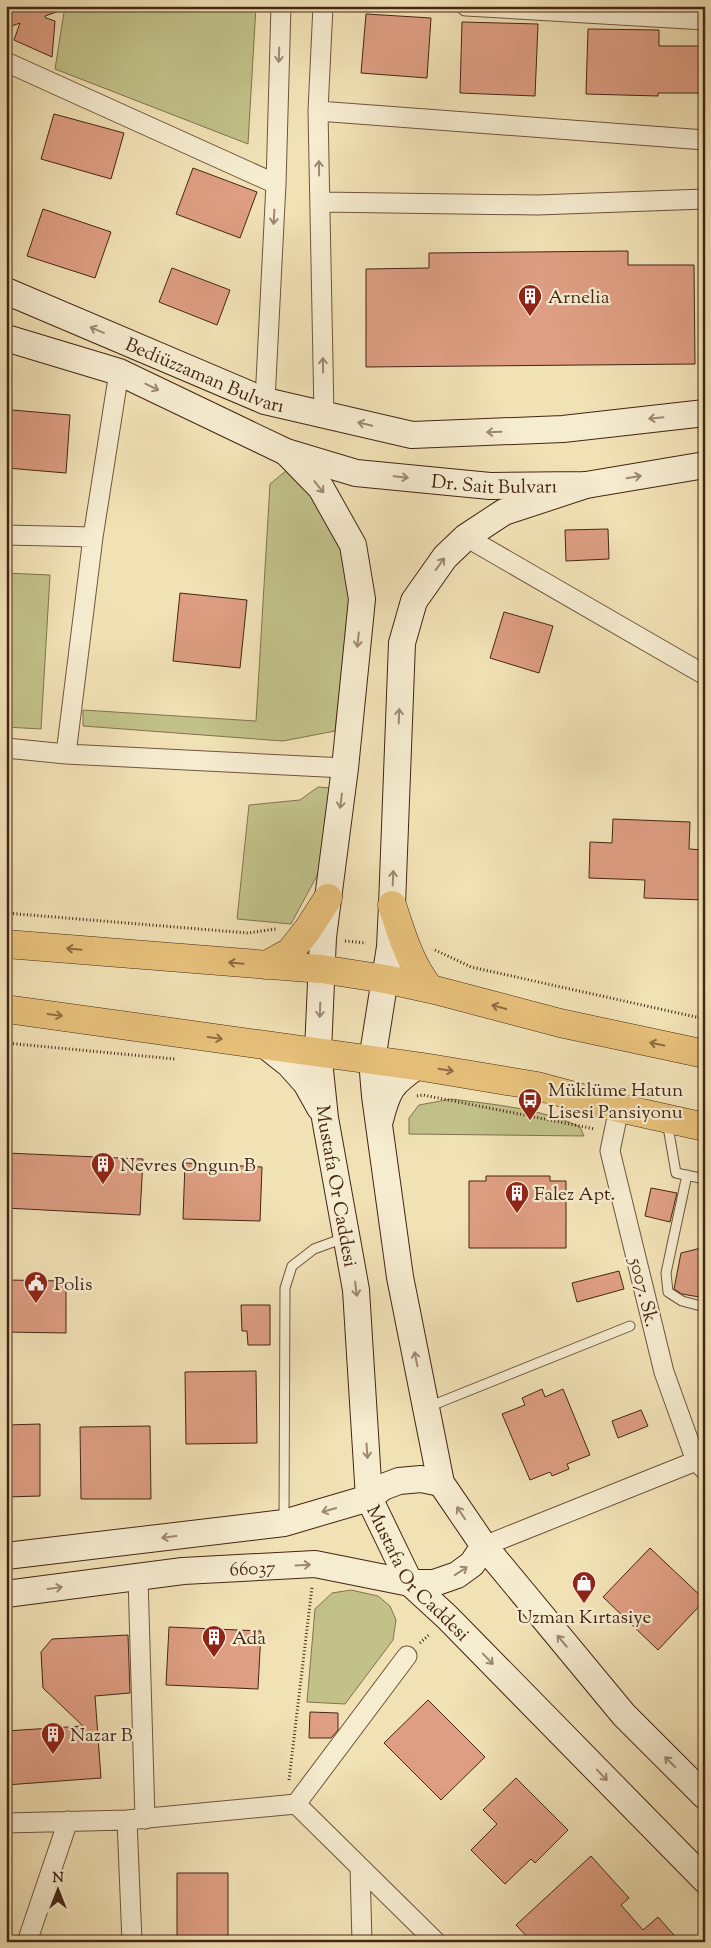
<svg xmlns="http://www.w3.org/2000/svg" width="711" height="1948" viewBox="0 0 711 1948" font-family="'Sorts Mill Goudy',serif">
  <style>
    .green { fill: #c1c189; stroke: #83734e }
    .building { fill: #de9e83; stroke: #452514 }
    .lines { fill: none; stroke-linecap: round; stroke-linejoin: round }
    .lane-casing { stroke: #70543c; stroke-width: 11 }
    .street-casing { stroke: #70543c; stroke-width: 21 }
    .secondary-casing { stroke: #452514; stroke-width: 28 }
    .primary-casing { stroke: #452514; stroke-width: 29 }
    .path { stroke: #452514; stroke-width: 3; stroke-dasharray: 1 2.5; stroke-linecap: butt }
    .lane { stroke: #f6ecd0; stroke-width: 9 }
    .street { stroke: #f6ecd0; stroke-width: 19 }
    .secondary { stroke: #f6ecd0; stroke-width: 26 }
    .primary { stroke: #e8c17b; stroke-width: 28 }
    .oneway { stroke: #9e8872 }
    .oneway2 { stroke: #8e6b42 }
    .labels { text-anchor: middle; stroke-width: 4.5; stroke-linejoin: round; paint-order: stroke }
    .poi-label { font-size: 19px; fill: #452514; stroke: #f6ecd0; text-anchor: start }
    .street-label { font-size: 19px; fill: #452514; stroke: #f6ecd0 }
  </style>
  <rect width="100%" height="100%" fill="#f1e2b6"/>
  <filter id="stains"><feTurbulence type="fractalNoise" baseFrequency=".004" numOctaves="4"/><feColorMatrix values="0 0 0 0 .2 0 0 0 0 .09 0 0 0 0 .02 0 0 0 .5 -.17"/></filter>
  <radialGradient id="worn" r=".72"><stop offset=".6" stop-color="#630" stop-opacity="0"/><stop offset="1" stop-color="#630" stop-opacity=".3"/></radialGradient>
  <path class="green" d="M65,6H256L248,144L55,69Z
    M287,470L310,495L341,546L351,594L335,731L283,741L83,726V710L256,721L270,484Z
    M6,573L50,575L41,729L6,727Z
    M318,787L330,788L320,870L291,924L237,919L249,805L300,800Z
    M451,1099C491,1104 544,1109 580,1127L584,1136L409,1134V1118L419,1105Z
    M351,1590L378,1596L390,1606L396,1620L393,1640L345,1704L307,1702L315,1609L332,1593Z"/>
  <path class="building" d="M6,6H61L62,10L45,16L46,18L55,21L52,57L14,40L20,23L6,28Z
    M366,14L431,18L427,78L361,73Z
    M462,22L538,24L535,96L460,93Z
    M588,29L659,30V46H705V93H658V96L586,94Z
    M54,114L124,133L111,179L41,159Z
    M193,168L257,192L240,238L176,214Z
    M43,209L111,232L95,278L27,256Z
    M628,251V265H694L695,364L366,367V269L429,268V253Z
    M172,268L230,290L217,325L159,302Z
    M12,410L70,415L66,473L7,468Z
    M608,529L609,559L566,561L565,530Z
    M180,593L247,600L240,668L173,661Z
    M504,612L553,626L539,673L490,658Z
    M613,819L690,822L689,849L705,850V900L644,898L645,880L589,878L590,842L612,843Z
    M6,1153L143,1159L140,1215L6,1208Z
    M185,1163L262,1167L260,1221L183,1219Z
    M486,1176H550V1181H566V1248H469V1181H486Z
    M651,1188L677,1193L670,1222L645,1216Z
    M705,1247V1298L682,1294L674,1289L681,1253Z
    M619,1271L624,1289L577,1302L572,1283Z
    M7,1280L66,1281V1333L6,1332Z
    M241,1305H270V1345H248L247,1331H242Z
    M256,1371L257,1443L186,1444L185,1372Z
    M542,1389L545,1397L563,1389L590,1455L567,1464L569,1469L552,1476L550,1472L530,1480L502,1414L525,1405L522,1398Z
    M641,1410L648,1426L618,1438L612,1421Z
    M40,1424V1496L6,1497V1425Z
    M150,1426L151,1499H81L80,1427Z
    M650,1548L705,1600L658,1650L603,1597Z
    M169,1627L261,1631L258,1689L166,1685Z
    M128,1635L130,1693L95,1696L101,1778L6,1785V1731L83,1726L43,1688L41,1652L52,1639Z
    M428,1700L485,1757L441,1800L384,1743Z
    M310,1712L338,1713V1730L331,1738H309Z
    M516,1778L568,1830L535,1863L531,1859L505,1884L471,1850L497,1824L483,1810Z
    M591,1856L629,1898L621,1905L643,1930L658,1917L680,1942H532L516,1925Z
    M177,1873H228V1940H177Z"/>
  <g class="lines">
    <g class="lane-casing">
      <path id="lane" d="M667,1121L676,1173L705,1179
        M687,1175L666,1273L668,1292L682,1301L705,1307
        M428,1407L630,1326
        M284,1519L285,1288L292,1266L314,1249L344,1238"/>
    </g>
    <g class="street-casing">
      <path id="street" d="M323,6L318,111L324,414
        M466,6L705,20
        M6,62L276,184
        M318,111L705,140
        M320,202L537,205L705,199
        M265,401L276,184L281,6
        M6,535L93,537
        M466,537L705,675
        M6,748L66,754L345,768
        M66,754L93,537L119,372
        M619,1108L610,1151L664,1372L696,1461L705,1470
        M484,1546L696,1461L705,1455
        M138,1577L145,1819
        M296,1804L407,1656
        M127,1820L132,1942
        M6,1823L127,1820L296,1804L436,1942
        M360,1867L362,1942
        M27,1942L68,1821"/>
    </g>
    <g class="secondary-casing">
      <g id="secondary">
        <path id="s1" d="M6,291L265,401L412,435L563,429L705,413"/>
        <path id="s2" d="M6,338L119,372L286,452L356,473L490,486L586,485L705,465"/>
        <path id="s3" d="M286,452L321,488L353,545L362,599L345,768L323,937L318,1051L325,1118L356,1290L369,1498L410,1583L447,1617L705,1880"/>
        <path d="M586,485L504,512L466,537L445,557L414,601L402,643L392,905L390,947L372,1060L375,1096L400,1277L441,1483L484,1546L624,1715L705,1796"/>
        <path d="M265,1045L289,1064L306,1083L320,1108"/>
        <path d="M380,1120C388,1089 391,1084 417,1066"/>
        <path d="M6,1556L284,1523L369,1498L383,1487L399,1481L421,1479L441,1483"/>
        <path id="s4" d="M6,1594L183,1571L315,1564L410,1583H434L457,1575L472,1564L484,1546"/>
      </g>
    </g>
    <g class="primary-casing">
      <path id="primary" d="M392,905C402,935 410,964 430,989
        M6,944L321,969L385,979L435,990L560,1023L705,1054
        M266,965L290,952L308,929L328,898
        M6,1009L423,1067L537,1086L619,1108L705,1127"/>
    </g>
    <path class="path" d="M6,913L248,933L276,929
      M345,941L366,943
      M435,950L471,967L705,1019
      M6,1043L175,1059
      M417,1096L423,1095L595,1129
      M420,1643L430,1634
      M289,1780L312,1587"/>
    <use href="#lane" class="lane"/>
    <use href="#street" class="street"/>
    <use href="#secondary" class="secondary"/>
    <use href="#primary" class="primary"/>
  </g>
  <defs><path id="oneway-shaft" d="M-6 0H5M1.5-3L5.5 0L1.5 3" fill="none" stroke-width="1.6" stroke-linecap="round" stroke-linejoin="round" transform="scale(1.25)"/></defs>
  <g class="oneway">
    <use href="#oneway-shaft" transform="translate(279 55) rotate(92)"/>
    <use href="#oneway-shaft" transform="translate(319 168) rotate(-91)"/>
    <use href="#oneway-shaft" transform="translate(274 217) rotate(93)"/>
    <use href="#oneway-shaft" transform="translate(97 330) rotate(-157)"/>
    <use href="#oneway-shaft" transform="translate(323 365) rotate(-91)"/>
    <use href="#oneway-shaft" transform="translate(152 387) rotate(26)"/>
    <use href="#oneway-shaft" transform="translate(656 418) rotate(174)"/>
    <use href="#oneway-shaft" transform="translate(365 424) rotate(-166)"/>
    <use href="#oneway-shaft" transform="translate(494 432) rotate(178)"/>
    <use href="#oneway-shaft" transform="translate(401 477) rotate(6)"/>
    <use href="#oneway-shaft" transform="translate(634 477) rotate(-9)"/>
    <use href="#oneway-shaft" transform="translate(319 487) rotate(51)"/>
    <use href="#oneway-shaft" transform="translate(440 564) rotate(-54)"/>
    <use href="#oneway-shaft" transform="translate(358 640) rotate(96)"/>
    <use href="#oneway-shaft" transform="translate(399 716) rotate(-88)"/>
    <use href="#oneway-shaft" transform="translate(341 801) rotate(97)"/>
    <use href="#oneway-shaft" transform="translate(393 878) rotate(-88)"/>
    <use href="#oneway-shaft" transform="translate(320 1010) rotate(92)"/>
    <use href="#oneway-shaft" transform="translate(356 1289) rotate(83)"/>
    <use href="#oneway-shaft" transform="translate(416 1359) rotate(-101)"/>
    <use href="#oneway-shaft" transform="translate(367 1451) rotate(86)"/>
    <use href="#oneway-shaft" transform="translate(329 1510) rotate(164)"/>
    <use href="#oneway-shaft" transform="translate(461 1513) rotate(-124)"/>
    <use href="#oneway-shaft" transform="translate(169 1537) rotate(173)"/>
    <use href="#oneway-shaft" transform="translate(303 1565) rotate(-3)"/>
    <use href="#oneway-shaft" transform="translate(461 1571) rotate(-33)"/>
    <use href="#oneway-shaft" transform="translate(55 1588) rotate(-8)"/>
    <use href="#oneway-shaft" transform="translate(562 1641) rotate(-130)"/>
    <use href="#oneway-shaft" transform="translate(488 1659) rotate(46)"/>
    <use href="#oneway-shaft" transform="translate(670 1762) rotate(-135)"/>
    <use href="#oneway-shaft" transform="translate(602 1775) rotate(46)"/>
  </g>
  <g class="oneway2">
    <use href="#oneway-shaft" transform="translate(74 949) rotate(-175)"/>
    <use href="#oneway-shaft" transform="translate(236 963) rotate(-175)"/>
    <use href="#oneway-shaft" transform="translate(499 1007) rotate(-165)"/>
    <use href="#oneway-shaft" transform="translate(55 1015) rotate(8)"/>
    <use href="#oneway-shaft" transform="translate(215 1038) rotate(8)"/>
    <use href="#oneway-shaft" transform="translate(657 1044) rotate(-168)"/>
    <use href="#oneway-shaft" transform="translate(446 1070) rotate(10)"/>
  </g>
  <defs>
    <g id="building-pin" transform="scale(1.25)"><path d="M0 17L-7.5 6A9.5 9.5 0 1 1 7.5 6Z" fill="#8f2418" stroke="#f6ecd0"/><path d="M-4-6H4V6H1V3H-1V6H-4ZM-2.5-4.3h1.7v1.8h-1.7ZM.8-4.3h1.7v1.8H.8ZM-2.5-1h1.7V.8h-1.7ZM.8-1h1.7V.8H.8Z" fill="#fff"/></g>
    <g id="bus-pin" transform="scale(1.25)"><path d="M0 17L-7.5 6A9.5 9.5 0 1 1 7.5 6Z" fill="#8f2418" stroke="#f6ecd0"/><path d="M-5-6H5V4H4V6H2V4H-2V6H-4V4H-5ZM-3.5-4V0h7V-4ZM-3.5 1.2v1.5H-2V1.2ZM2 1.2v1.5H3.5V1.2Z" fill="#fff"/></g>
    <g id="civic-pin" transform="scale(1.25)"><path d="M0 17L-7.5 6A9.5 9.5 0 1 1 7.5 6Z" fill="#8f2418" stroke="#f6ecd0"/><path d="M-.6-6.5H3V-4.5H.6V-3L4-1V1h2V6H-6V1h2V-1L-.6-3ZM-1.2 2.5V6h2.4V2.5Z" fill="#fff"/></g>
    <g id="shop-pin" transform="scale(1.25)"><path d="M0 17L-7.5 6A9.5 9.5 0 1 1 7.5 6Z" fill="#8f2418" stroke="#f6ecd0"/><path d="M-5-2.5h2.3a2.7 3.5 0 0 1 5.4 0H5L5.5 6h-11ZM-1.5-2.5h3a1.5 2.3 0 0 0-3 0Z" fill="#fff"/></g>
  </defs>
  <g fill-rule="evenodd">
    <use href="#building-pin" x="530" y="296"/>
    <use href="#bus-pin" x="530" y="1100"/>
    <use href="#building-pin" x="103" y="1164"/>
    <use href="#building-pin" x="517" y="1193"/>
    <use href="#civic-pin" x="36" y="1283"/>
    <use href="#shop-pin" x="584" y="1583"/>
    <use href="#building-pin" x="214" y="1637"/>
    <use href="#building-pin" x="53" y="1734"/>
  </g>
  <g class="labels">
    <g class="poi-label">
      <text x="548" y="303">Arnelia</text>
      <text x="548" y="1096">Müklüme Hatun<tspan x="548" dy="22">Lisesi Pansiyonu</tspan></text>
      <text x="120" y="1171">Nevres Ongun B</text>
      <text x="534" y="1200">Falez Apt.</text>
      <text x="54" y="1290">Polis</text>
      <text x="584" y="1623" text-anchor="middle">Uzman Kırtasiye</text>
      <text x="232" y="1644">Ada</text>
      <text x="70" y="1741">Nazar B</text>
    </g>
    <g class="street-label">
      <text dy="7" stroke="none"><textPath href="#s1" startOffset="216">Bediüzzaman Bulvarı</textPath></text>
      <text dy="7" stroke="none"><textPath href="#s2" startOffset="515">Dr. Sait Bulvarı</textPath></text>
      <text dy="7" stroke="none"><textPath href="#s3" startOffset="761">Mustafa Or Caddesi</textPath></text>
      <text transform="translate(645 1292) rotate(76)" y="7">5007. Sk.</text>
      <text dy="7" stroke="none"><textPath href="#s4" startOffset="248">66037</textPath></text>
      <text dy="7" stroke="none"><textPath href="#s3" startOffset="1166">Mustafa Or Caddesi</textPath></text>
    </g>
  </g>
  <rect width="711" height="1948" fill="none" stroke="#f1e2b6" stroke-width="25"/>
  <rect x="8" y="8" width="696" height="1933" fill="none" stroke="#452514" stroke-width="2.5"/>
  <rect x="12" y="12" width="686" height="1923" fill="none" stroke="#452514"/>
  <g transform="translate(58 1890)" stroke="#f6ecd0" stroke-width="4" paint-order="stroke">
  <path d="M0-4L9 19L0 12L-9 19Z" fill="#452514"/>
  <text y="-8" font-size="14" font-weight="bold" text-anchor="middle" fill="#452514">N</text>
  </g>
  <rect width="100%" height="100%" filter="url(#stains)"/>
  <rect width="100%" height="100%" fill="url(#worn)"/>
</svg>
